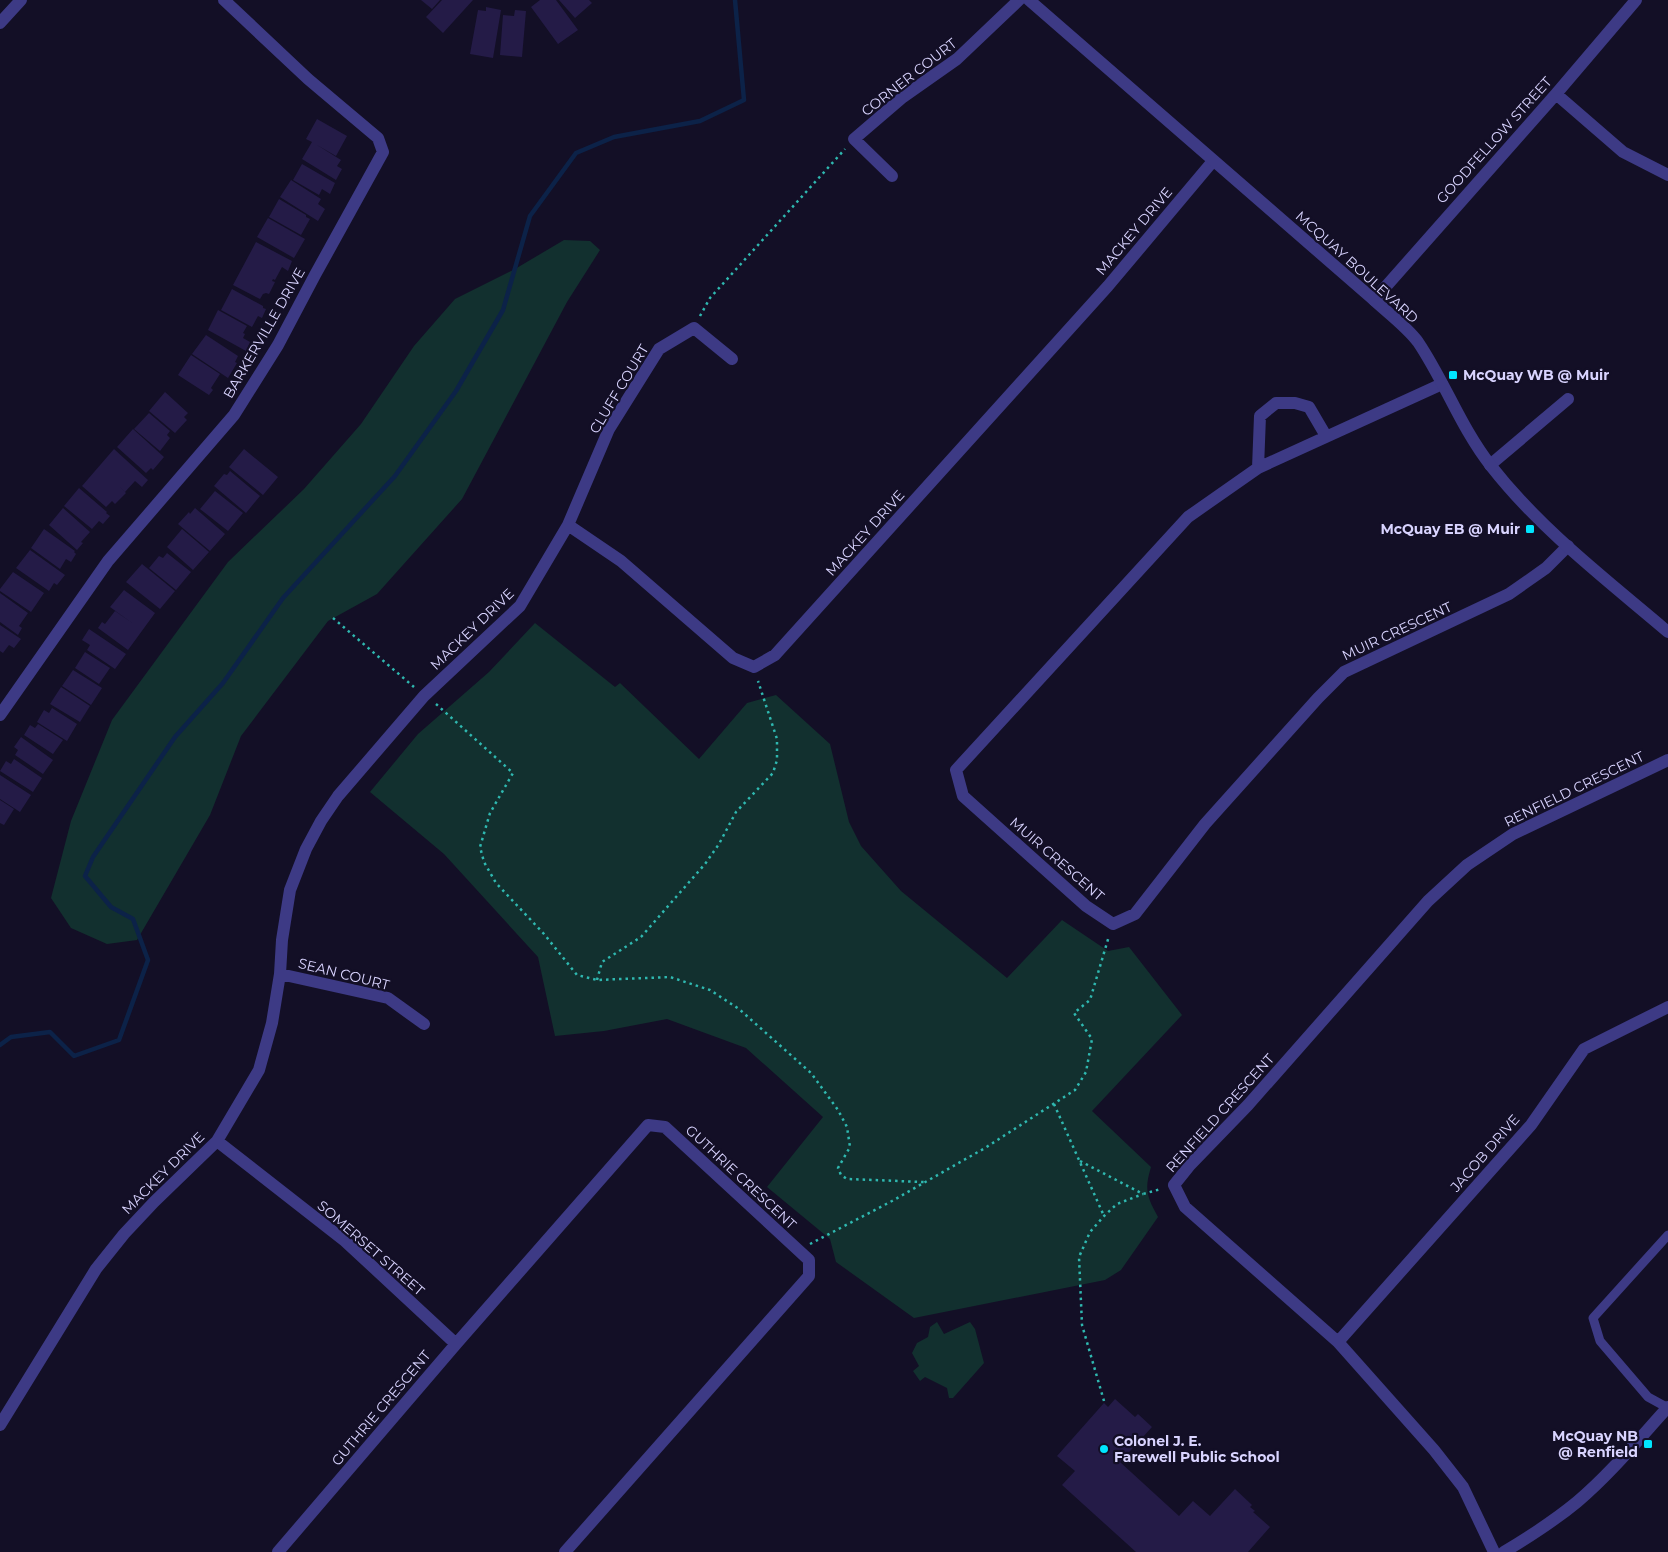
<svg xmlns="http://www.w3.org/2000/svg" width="1668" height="1552" viewBox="0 0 1668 1552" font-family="Montserrat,sans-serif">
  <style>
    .green { fill: #12302f }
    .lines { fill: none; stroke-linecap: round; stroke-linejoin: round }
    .stream { stroke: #0c2248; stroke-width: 4.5 }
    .building { fill: #241b47 }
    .path { stroke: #2fb8b0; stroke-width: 2.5; stroke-dasharray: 2.5 4; stroke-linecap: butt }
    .service { stroke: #3d3a85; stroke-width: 9 }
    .minor { stroke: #3d3a85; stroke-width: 12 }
    .tertiary { stroke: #3d3a85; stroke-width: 12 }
    .poi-dot { fill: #00e5ff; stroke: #130f26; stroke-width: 2 }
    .labels { text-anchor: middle; stroke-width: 4.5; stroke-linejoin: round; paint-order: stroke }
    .street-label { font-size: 14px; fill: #d9d4ff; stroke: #130f26 }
    .poi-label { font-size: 14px; font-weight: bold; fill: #d9d4ff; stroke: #130f26; text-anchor: start }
  </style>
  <rect width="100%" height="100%" fill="#130f26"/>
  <path class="green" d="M564,240L590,241L600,250L567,302L462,499L377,594L328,621L241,736L210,815L137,940L107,944L71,928L51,898L71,821L112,720L228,562L304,489L361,424L414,346L455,299L515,269Z
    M535,623L615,687L620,683L699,759L747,703L776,695L830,744L849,822L861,846L901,891L1007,978L1062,920L1108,951L1129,947L1182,1015L1092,1111L1151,1167C1144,1190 1147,1197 1158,1217L1121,1270L1105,1280L914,1318L836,1262L830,1239L767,1187L823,1117L746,1048L667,1019L604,1031L555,1036L538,957L444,854L370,792L418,734L489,672Z
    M937,1322L944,1334L970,1322L975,1329L984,1363L953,1398H949L947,1388L925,1377L920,1381L913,1371L919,1366L912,1353L917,1343L928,1337L930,1327Z"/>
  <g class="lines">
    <path class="stream" d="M0,1045L11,1037L50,1032L74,1056L119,1040L148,960L133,919L111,907L85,876L93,857L175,737L223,683L283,598L395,476L456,391L503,310L530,216L576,153L614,137L700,121L744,100L735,0"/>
  </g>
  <path class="building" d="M421,0H440L432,9Z
    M442,0H473L443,33L426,17Z
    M540,0H556L578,30L558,44L531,7Z
    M559,0H589L592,3L575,18Z
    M486,7L501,10L493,58L470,54L478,10L486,11Z
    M515,10L526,11L522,57L500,55L503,15L514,16Z
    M317,119L347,136L336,156L317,145L341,160L337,166L342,169L336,180L302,159L312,142L306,139Z
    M302,164L335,183L330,194L322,189L319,195L293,180Z
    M291,180L321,199L318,204L325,209L318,221L280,197Z
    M279,199L306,215V217L310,219L301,235L269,217Z
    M268,218L305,239L294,258L257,237Z
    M256,242L292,261L288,271L282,267L275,280L273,279L272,281L275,282L269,294L266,293L263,294L260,299L233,285Z
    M232,289L263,306V308L266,309L262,318L258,316L252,327L221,310Z
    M218,310L247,326L243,333L245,334L243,338L250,342L246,351L208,330Z
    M206,335L238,356L235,362L237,363L228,378L192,354Z
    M191,355L220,374L211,388L213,390L209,395L178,375Z
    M165,392L188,413L184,417L187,420L175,433L149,411Z
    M149,413L170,431L167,435L170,438L160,451L134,429Z
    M133,429L164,457L153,470L151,468L146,473L117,447Z
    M114,449L148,480L142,487L135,481L125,492L113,481L126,493L115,504L112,501L106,507L82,486Z
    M244,449L278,477L263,495L229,467Z
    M230,471L260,496L246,513L214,486L224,474L227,475Z
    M79,488L107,512L106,513L110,516L103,524L99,521L92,529L64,506Z
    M215,491L243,513L228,531L200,509Z
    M63,508L90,532L81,542L83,543L77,550L49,525Z
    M195,508L225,534L210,551L178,524L189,512L190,514Z
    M44,529L75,551L74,552L76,554L71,562L66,559L60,569L31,548Z
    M182,529L209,552L193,570L167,547Z
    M30,550L65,575L57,585L54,583L49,591L16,568Z
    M167,553L191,572L176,590L149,568L159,556L163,558Z
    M142,564L175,591L160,609L126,582Z
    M13,572L44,593L31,612L0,591V589Z
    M124,590L155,613L128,650L98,628L102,622L105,624L115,611L132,623L110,607Z
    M0,593L28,613L19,626L22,628L18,635L0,622Z
    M0,625L21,639L14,648L9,645L3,653L0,651Z
    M89,629L126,654L115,669L87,650L90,645L82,640Z
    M85,652L110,668L99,684L75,668Z
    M73,670L102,688L91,705L62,686Z
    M61,687L90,706L80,722L50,704Z
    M52,708L77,724L67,741L37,722L44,710L49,713Z
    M38,724L63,740L53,754L24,735L30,725L35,728Z
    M21,737L53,760L43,774L15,755L18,750L14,747Z
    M14,759L42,778L33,792L0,771L6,761L11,764Z
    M0,775L31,795L20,812L0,799Z
    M0,800L14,809L4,825L0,823Z
    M1115,1399L1135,1417L1138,1414L1152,1427L1120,1462L1179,1516L1193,1501L1210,1516L1235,1489L1252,1505L1250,1507L1255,1511L1253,1512L1270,1527L1248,1552H1136L1062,1485L1075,1471L1057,1456L1104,1403L1108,1407Z"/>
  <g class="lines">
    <path class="path" d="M700,316L710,298L845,149
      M333,618L414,687
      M436,704L513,773L490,813L480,847L484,862L496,883L544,934L577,975L597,980L670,977L710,990L739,1009L811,1073L838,1110L847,1127L850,1147L838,1168L841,1175L847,1179L924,1182
      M597,980L602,962L641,937L705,864L719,844L736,812L773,773L777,760V739L758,681
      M1054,1104L1104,1216
      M1080,1161L1143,1194L1161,1189
      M810,1244L892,1201L985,1148L1075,1090L1086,1072L1092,1039L1074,1013L1090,1000L1109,936
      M1104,1401L1082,1325L1079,1257L1090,1232L1104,1216L1117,1204L1143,1194"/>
    <path class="service" d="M1668,1235L1593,1318L1600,1341L1648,1397L1668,1408"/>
    <path class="minor" d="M0,23L21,0
      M1556,94L1623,152L1668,175
      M892,176L854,139L903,97L957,59L1019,0
      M1374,300L1556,94L1636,0
      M1442,384L1258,468L1188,517L956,770L963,796L1086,906L1113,924L1135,914L1205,824L1318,698L1344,672L1509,594L1546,568L1568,546
      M1490,465L1568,399
      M1258,468L1260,416L1276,403H1295L1309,407L1326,436
      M568,525L621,561L733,658L754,667L775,655L1108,286L1213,161
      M0,715L108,561L234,415L278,345L315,275L383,152L378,138L308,79L224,0
      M280,974L388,998L424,1024
      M217,1141L345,1241L456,1344
      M1338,1342L1531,1125L1584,1049L1668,1007
      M0,1425L96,1269L124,1234L154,1202L217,1141L259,1070L272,1023L280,974L282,940L290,890L306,849L321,821L338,796L424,696L520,606L568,525L609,429L659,349L694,328L732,359
      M278,1552L456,1344L648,1125L665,1127L809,1260V1276L565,1552
      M1494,1552L1463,1487L1434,1450L1338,1342L1185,1207L1174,1185L1190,1165L1248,1105L1428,901L1467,865L1513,834L1668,760"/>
    <path class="tertiary" d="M1029,0L1374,300C1387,312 1408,328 1418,342C1445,382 1461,428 1491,466C1541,530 1607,580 1668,632
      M1504,1552C1529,1537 1554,1521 1577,1502C1610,1474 1639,1439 1668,1407"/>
  </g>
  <g class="poi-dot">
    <rect x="1448" y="370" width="10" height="10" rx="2.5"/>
    <rect x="1525" y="524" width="10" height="10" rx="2.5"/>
    <rect x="1643" y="1439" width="10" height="10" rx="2.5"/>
    <circle cx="1104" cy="1449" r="5"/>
  </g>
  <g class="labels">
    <g class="street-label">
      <text transform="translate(909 77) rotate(-38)" y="5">CORNER COURT</text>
      <text transform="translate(1494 140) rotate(-48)" y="5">GOODFELLOW STREET</text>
      <text transform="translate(1134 231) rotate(-50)" y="5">MACKEY DRIVE</text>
      <text transform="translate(1357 267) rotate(42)" y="5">MCQUAY BOULEVARD</text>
      <text transform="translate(264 333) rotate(-60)" y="5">BARKERVILLE DRIVE</text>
      <text transform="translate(619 389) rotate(-59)" y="5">CLUFF COURT</text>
      <text transform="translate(865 533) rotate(-48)" y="5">MACKEY DRIVE</text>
      <text transform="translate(472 629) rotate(-44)" y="5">MACKEY DRIVE</text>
      <text transform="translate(1397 631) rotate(-25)" y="5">MUIR CRESCENT</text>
      <text transform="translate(1574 789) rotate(-26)" y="5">RENFIELD CRESCENT</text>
      <text transform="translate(1057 859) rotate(41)" y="5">MUIR CRESCENT</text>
      <text transform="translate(344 974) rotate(14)" y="5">SEAN COURT</text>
      <text transform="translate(1220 1113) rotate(-48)" y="5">RENFIELD CRESCENT</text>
      <text transform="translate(1485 1153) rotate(-49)" y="5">JACOB DRIVE</text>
      <text transform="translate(163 1173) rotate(-45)" y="5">MACKEY DRIVE</text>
      <text transform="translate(741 1177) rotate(43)" y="5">GUTHRIE CRESCENT</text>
      <text transform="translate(371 1248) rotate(41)" y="5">SOMERSET STREET</text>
      <text transform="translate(381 1408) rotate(-50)" y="5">GUTHRIE CRESCENT</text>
    </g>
    <g class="poi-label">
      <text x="1463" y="380">McQuay WB @ Muir</text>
      <text x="1520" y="534" text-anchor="end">McQuay EB @ Muir</text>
      <text x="1638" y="1441" text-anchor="end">McQuay NB<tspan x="1638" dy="16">@ Renfield</tspan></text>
      <text x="1114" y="1446">Colonel J. E.<tspan x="1114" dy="16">Farewell Public School</tspan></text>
    </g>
  </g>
</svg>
